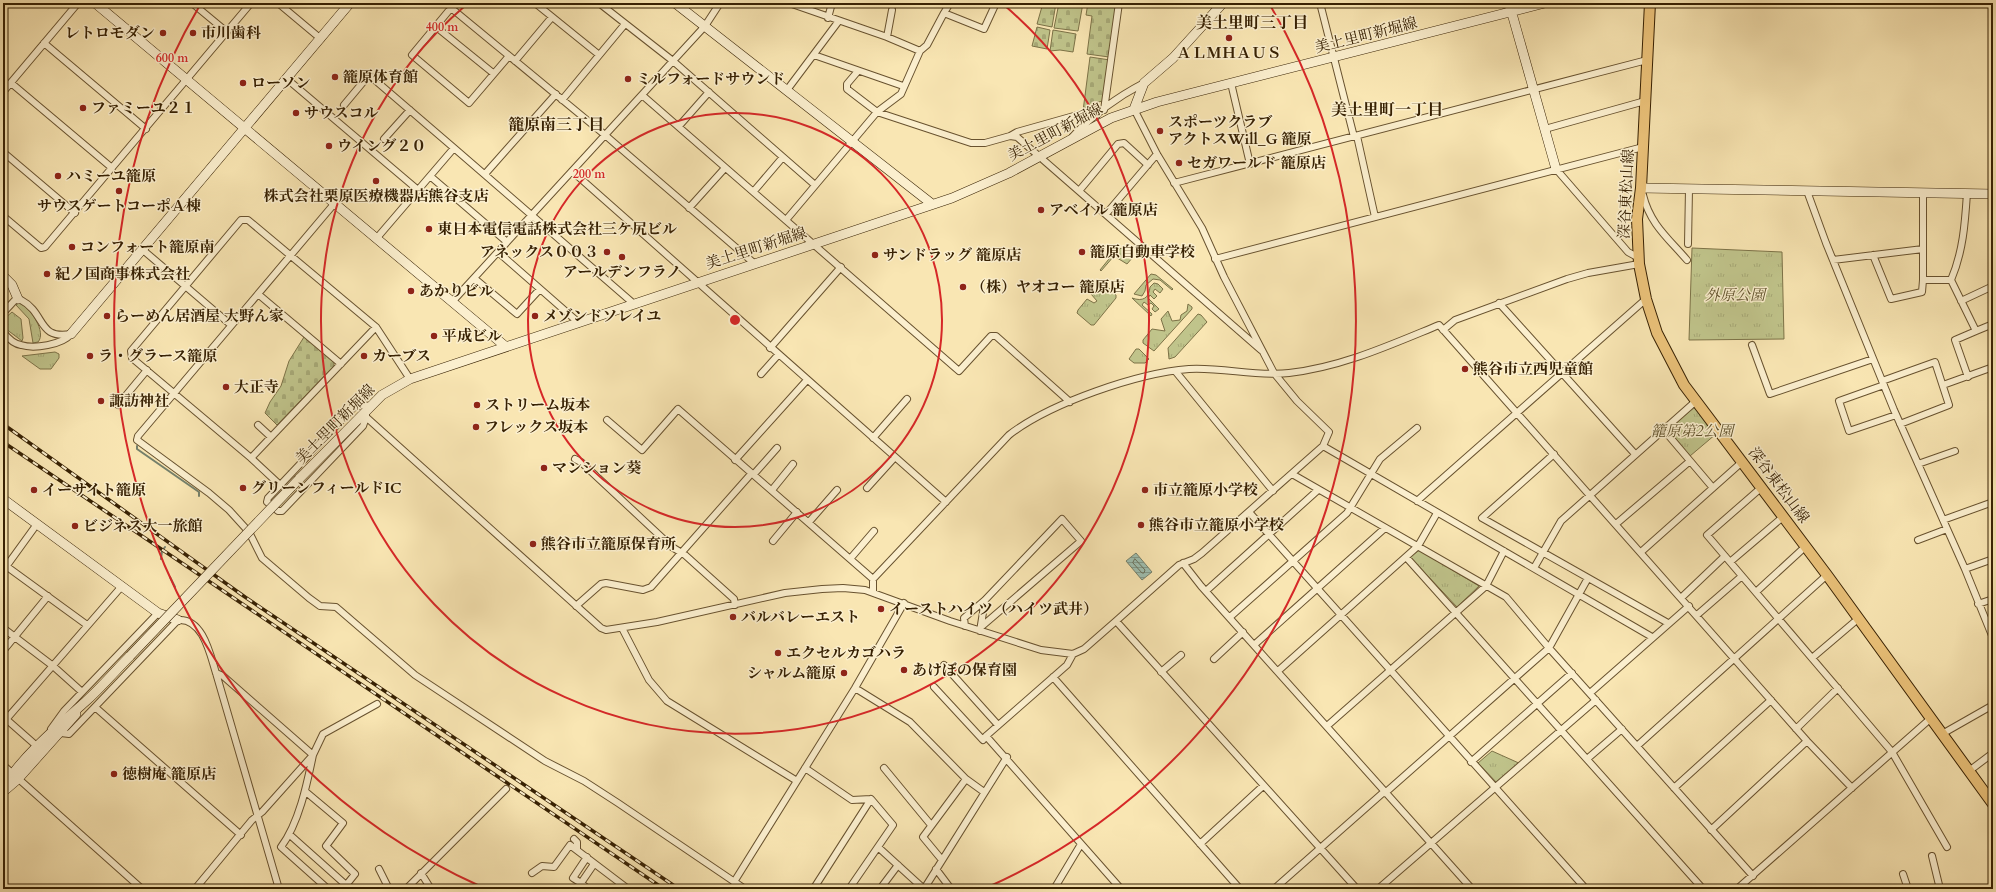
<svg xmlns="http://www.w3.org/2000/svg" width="1996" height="892" viewBox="0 0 1996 892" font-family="Cardo,'Noto Serif JP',serif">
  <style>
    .grass { fill: url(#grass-tufts); stroke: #7c7247 }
    .cemetery { fill: url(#cemetery-stones); stroke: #7c7247 }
    .water { fill: url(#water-rules); stroke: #75806b }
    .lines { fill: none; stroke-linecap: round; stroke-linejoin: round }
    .shore { stroke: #6a705a; stroke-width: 1 }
    .stream { stroke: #75806b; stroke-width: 2 }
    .street-casing { stroke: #68522f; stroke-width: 8 }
    .secondary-casing { stroke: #372103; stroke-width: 10 }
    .primary-casing { stroke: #372103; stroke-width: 12 }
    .street { stroke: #fbefce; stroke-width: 6 }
    .secondary { stroke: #fbefce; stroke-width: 9 }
    .primary { stroke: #ecc37a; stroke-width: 10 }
    .rail-casing { stroke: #372103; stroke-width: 3.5 }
    .rail { stroke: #fbefce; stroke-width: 2; stroke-dasharray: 6; stroke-linecap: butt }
    .secondary-bridge-casing { stroke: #372103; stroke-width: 10; stroke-linecap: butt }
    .secondary-bridge { stroke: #fbefce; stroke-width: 9 }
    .ring { fill: none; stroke: #d62828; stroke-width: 2 }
    .poi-dot { fill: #8f2418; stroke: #fbefce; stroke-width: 1.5 }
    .labels { text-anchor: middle; stroke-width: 3; stroke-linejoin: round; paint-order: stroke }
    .poi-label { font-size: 15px; font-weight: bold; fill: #372103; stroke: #fbefce; text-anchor: start }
    .street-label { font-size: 15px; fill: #372103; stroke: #fbefce }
    .park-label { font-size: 15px; font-style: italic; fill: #60522c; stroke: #fbefce }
    .neighbourhood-label { font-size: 16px; font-weight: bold; fill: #372103; stroke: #fbefce }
    .centre { fill: #d62828; stroke: #fbefce; stroke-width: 2 }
    .ring-label { font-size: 12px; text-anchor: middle; font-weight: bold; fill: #d62828; stroke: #fbefce; stroke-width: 3; stroke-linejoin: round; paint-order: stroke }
  </style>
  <defs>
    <pattern id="grass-tufts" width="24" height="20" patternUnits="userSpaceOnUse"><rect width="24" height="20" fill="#c0c48b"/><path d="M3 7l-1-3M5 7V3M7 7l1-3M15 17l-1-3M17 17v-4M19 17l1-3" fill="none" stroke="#a6a876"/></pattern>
    <pattern id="cemetery-stones" width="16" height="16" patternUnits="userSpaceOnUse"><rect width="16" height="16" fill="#c0c48b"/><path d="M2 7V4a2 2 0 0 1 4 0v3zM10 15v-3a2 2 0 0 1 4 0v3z" fill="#a6a876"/></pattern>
    <pattern id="water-rules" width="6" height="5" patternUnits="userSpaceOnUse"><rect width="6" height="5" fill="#9ebfb1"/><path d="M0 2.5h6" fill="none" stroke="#829b8e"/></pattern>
  </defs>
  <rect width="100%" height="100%" fill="#f9e6b3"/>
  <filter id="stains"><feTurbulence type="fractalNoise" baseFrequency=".005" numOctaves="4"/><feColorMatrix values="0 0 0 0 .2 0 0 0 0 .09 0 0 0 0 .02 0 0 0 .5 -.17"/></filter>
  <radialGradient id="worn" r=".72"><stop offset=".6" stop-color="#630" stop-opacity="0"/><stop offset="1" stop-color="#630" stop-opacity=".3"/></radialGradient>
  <path class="grass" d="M1125,248L1133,257L1127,264L1114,256L1101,271L1100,270L1117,249Z
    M1692,248L1782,252L1784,339L1689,340Z
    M1151,274L1156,275L1173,289L1172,290L1160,280L1153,279L1146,285L1145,291L1142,296L1134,294Z
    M1104,283L1116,295V298L1094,325H1091L1077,313L1078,310L1087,299L1094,303L1097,301L1091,294L1101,284Z
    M1154,283L1158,284L1163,289L1160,293L1155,289L1153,292L1157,296L1154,299L1150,295L1148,298L1159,309L1155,312L1152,309L1154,306L1151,303L1148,305L1144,302L1142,305L1152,314L1151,316L1132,298C1143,302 1149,298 1150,287Z
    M19,303C30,307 47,332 38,342L33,343L29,319L16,305Z
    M1188,304L1192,307V309L1154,351L1143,343V340L1152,329L1165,331L1161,319L1168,311L1172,321L1180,320L1181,315L1187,311Z
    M12,312L21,319L23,338L22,341L6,329L4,319Z
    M1198,314L1201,315L1207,322L1175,357L1169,359L1168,348Z
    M1136,349H1139L1149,359L1145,363H1134L1129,359Z
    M55,352L59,354V358L51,369H40L22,356Z
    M1696,406L1716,434L1690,456L1668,429Z
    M1419,550L1479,586L1457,607L1410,557Z
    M1492,751L1521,764L1498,784L1478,763Z"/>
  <path class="cemetery" d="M1043,3H1056L1052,27L1037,24Z
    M1059,3H1083L1078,31L1054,28Z
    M1088,3H1118L1109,57L1087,54L1092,16L1086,15Z
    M1037,27L1050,30L1047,49L1032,46Z
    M1053,30L1076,34L1073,52L1060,50L1050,51Z
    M1090,57L1110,60L1103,101L1094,103L1093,109L1083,111Z
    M304,337L334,362V366L277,425L265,413L270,402L281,386L289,361Z"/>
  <path class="water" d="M1136,553L1152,572L1142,580L1126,561Z"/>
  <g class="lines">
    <path class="shore" d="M1135,559L1145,570L1144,573H1142L1133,563Z"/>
    <path class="stream" d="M137,446V449L199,492V496
      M161,559L162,551L165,547
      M170,577L175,587"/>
    <g class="street-casing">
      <path id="street" d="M192,3L227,32
        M278,3L321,39
        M445,3L605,135L755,264
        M535,3L598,54
        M599,3L673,61L815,185
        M789,3L887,37L920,51
        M1320,3L1354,137
        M1498,3L1509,6
        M451,8L412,55L469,103L509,56
        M944,13L950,3
        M828,18L832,3
        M435,26L493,73
        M887,37L892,10
        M44,43L146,129
        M814,55L903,86
        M515,61L552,17
        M858,71L847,84V89L877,112L971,143H985L1010,136L1017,137L1261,350
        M287,79L418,190
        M11,83L112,168
        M1231,83L1250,164
        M787,90L838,22
        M3,92L78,3
        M642,95L959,371L991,336H996L1070,402
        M562,100L625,24
        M344,105L369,75L454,148
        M1104,110L1119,3
        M679,126L709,92
        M1545,129L1645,101
        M1010,136L1017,132L1088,112H1093L1097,115
        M1073,136C1093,115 1119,96 1144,83
        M1357,136L1375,217
        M384,139L410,110
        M3,152L75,213
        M1556,169L1628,252L1639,258
        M572,171L946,502
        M485,174L556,94
        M430,176L507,242
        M1174,183L1647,60
        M754,191L783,157
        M1079,191L1118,144L1124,143L1148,165
        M1807,191L1826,243L1894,410L1965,569L1993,638
        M1923,193V280H1951
        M1967,193C1965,224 1963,252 1951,280L1976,331L1955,340L1968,377
        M1643,195C1650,224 1668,238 1687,260
        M334,204L138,436L137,440L209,493L229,510L249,532L262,558L309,598L320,606L336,607L415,675L545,761L584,781L618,803L745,889
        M689,208L725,168
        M1106,214L1157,154
        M3,216L41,248L45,247L251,3
        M786,220L877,112L901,94L920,51L927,45L944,13L984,29L996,3
        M376,239L454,148L634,304
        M1688,244L1689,189
        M143,250L231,325
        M498,252L579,323
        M1873,255L1891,299L1922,292L1923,280
        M1215,259L1643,147
        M1833,260L1923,249
        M474,278L517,314L540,289
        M258,294L341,364
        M1961,301L1993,286
        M452,302L705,26L720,3
        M1499,303L1635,454
        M3,313L15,300H21C46,313 37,340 71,334
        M1443,330L1455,320L1567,279L1588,273L1639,264
        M1976,331L1993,324
        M3,332C7,337 14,344 21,345C34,349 62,345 71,334
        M1752,345L1770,394L1873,359
        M770,348L841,267
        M1176,372L1273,491
        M761,374L778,355
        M1882,381L1935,362L1949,405L1900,424
        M1884,385L1839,401L1849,431L1896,415
        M1943,385L1993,367
        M118,405L147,370
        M366,411V417L601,628L606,630L657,622L785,593L822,589L843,588L865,590L950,621L1041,650L1073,654L1084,649L1116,621L1179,565L1194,559L1202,553L1323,446L1329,432L1297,401L1274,373L1224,277L1202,228L1157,154L1134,109
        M366,417L363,426L282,511H278L267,502L268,498L353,408L361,405L371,406
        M607,420L642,450L678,409L873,579
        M258,425L271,437
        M1663,429L1713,488
        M873,438L907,399
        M1323,446L1652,637
        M1554,454L1482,518L1668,623
        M251,458L376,327
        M575,459L581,462L672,547L685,555L734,599L735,605
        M735,460L807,380
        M1918,464L1955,451
        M754,474L777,448
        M1292,474L1506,597L1549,648L1753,876
        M280,485L251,458L132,358L131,351L241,220H248L376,327L410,379
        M1762,487L1707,535L1892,752L1947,847
        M867,488L895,457
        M772,490L793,464
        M1417,501L1646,299
        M1249,512L1586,889
        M1943,520L1993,502
        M809,522L837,490
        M1616,524L1690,461
        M1918,540L1947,529
        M773,541L797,512
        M1641,552L1742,462
        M1406,557L1703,889
        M850,559L874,531
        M1730,562L1784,516
        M1183,563L1201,586L1472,889
        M6,566L87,625
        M1534,568L1561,521L1696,401
        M1965,569L1993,559
        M3,571L37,524
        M1206,591L1318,490
        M873,592V579L1009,435C1050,403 1138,373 1189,369C1222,367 1258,377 1289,373C1342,367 1390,345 1439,325L1807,741L1852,788
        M1756,592L1806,546
        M1681,598L1725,556
        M1978,604L1993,599
        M576,606L601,584L606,583L643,590L651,587L751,474
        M1697,615L1742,576
        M1230,617L1347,513L1380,459L1417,428
        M1116,621L1357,889
        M965,626L964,618L985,600
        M3,628L53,666L82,692
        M622,628L649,680L667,701L797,781
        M980,631L985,600L1062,519L1081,541L981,627
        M1254,645L1385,528
        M3,651L48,596
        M1073,654L1067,665L986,736L1121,889
        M1812,658L1859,618
        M1214,659L1243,632
        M944,665L998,725
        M1278,671L1418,546L1437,513
        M1161,672L1181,655
        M216,673L223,676L313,755C307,784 299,823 281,847L328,889
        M1053,677L1240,889
        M934,687L983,740L986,736
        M855,688L910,722L966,779L984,792
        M1590,693L1689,606
        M95,707L241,835
        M6,719L39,748
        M3,723L122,586
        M1327,726L1486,586L1504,551
        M51,729L64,711L158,613
        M1796,729L1838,688
        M58,731L61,733L69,734L178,620C203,618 210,654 216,673L279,889
        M1942,734L1993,705
        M1637,746L1827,575
        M1587,759L1622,729
        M1471,762L1572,673
        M3,765L142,889
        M805,768L852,800L871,799L893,825L849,889
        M884,768L931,825
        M1969,771L1993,753
        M1674,788L1771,700
        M306,792L343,823L326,846L355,874L343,889
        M1385,793L1549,648L1588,578
        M1711,830L1807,741
        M290,835L346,885L347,887
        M574,839L577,842V850
        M1200,844L1263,786
        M878,847L924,889
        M1932,856L1940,889
        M587,857L573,878L581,883L594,864
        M942,860L923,837L966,779
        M379,869L389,889
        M936,869L951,889
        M421,873L431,889
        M532,873L542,866L554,867L570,845L628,889
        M1903,874L1908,889
        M734,882L855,688L904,603
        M581,883L588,889
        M195,889L252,820L262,812L313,755L323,734L377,704
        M406,889L506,789
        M815,889L814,888L871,799
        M880,889L898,865
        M924,889L1007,757
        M1054,889L1081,844
        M1274,889L1385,791
        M1378,889L1596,700
        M1737,889L1930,719"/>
    </g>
    <g class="secondary-casing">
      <path id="secondary" d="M95,3L505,346
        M675,3L932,204
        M1509,3L1556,169
        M1134,109L1144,83L1173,58L1223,3
        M1641,188L1993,194
        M3,276L12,285L18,299
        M71,334L350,3
        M299,479L382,395L410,379L952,198L1009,173L1111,118L1157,102L1545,3
        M3,499L158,613L178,620
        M3,787C25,754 56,728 85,702C101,688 115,671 130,656
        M4,791L18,779L76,714"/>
    </g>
    <g class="primary-casing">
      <path id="primary" d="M1650,3L1641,188L1637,219L1639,264L1646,299L1657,333L1684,385L1827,575L1993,804"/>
    </g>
    <use href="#street" class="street"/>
    <use href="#secondary" class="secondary"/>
    <use href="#primary" class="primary"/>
    <g class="rail-casing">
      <path id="rail" d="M3,424L245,597L679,889
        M3,442L664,889"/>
    </g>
    <use href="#rail" class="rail"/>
    <g class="secondary-bridge-casing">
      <path id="secondary-bridge" d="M130,656L299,479"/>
    </g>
    <use href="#secondary-bridge" class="secondary-bridge"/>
  </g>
  <g class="ring">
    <circle cx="735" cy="320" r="207"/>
    <path d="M1004 5A414 414 0 1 1 466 5"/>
    <path d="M482 887A621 621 0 0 1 200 5M1270 5A621 621 0 0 1 988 887"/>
  </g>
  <g class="poi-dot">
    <circle cx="163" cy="33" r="4"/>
    <circle cx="193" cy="33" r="4"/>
    <circle cx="1229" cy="38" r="4"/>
    <circle cx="335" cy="77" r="4"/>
    <circle cx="628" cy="79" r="4"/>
    <circle cx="243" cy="83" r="4"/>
    <circle cx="83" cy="108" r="4"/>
    <circle cx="296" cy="113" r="4"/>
    <circle cx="1160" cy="131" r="4"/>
    <circle cx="329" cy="146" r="4"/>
    <circle cx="1179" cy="163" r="4"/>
    <circle cx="58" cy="176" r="4"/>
    <circle cx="376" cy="181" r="4"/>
    <circle cx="119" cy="191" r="4"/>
    <circle cx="1041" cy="210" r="4"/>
    <circle cx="429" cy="229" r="4"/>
    <circle cx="72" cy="247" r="4"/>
    <circle cx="607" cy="252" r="4"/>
    <circle cx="1082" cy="252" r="4"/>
    <circle cx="875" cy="255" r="4"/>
    <circle cx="622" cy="257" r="4"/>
    <circle cx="47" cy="274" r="4"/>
    <circle cx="963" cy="287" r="4"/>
    <circle cx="411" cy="291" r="4"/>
    <circle cx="107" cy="316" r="4"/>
    <circle cx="535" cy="316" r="4"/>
    <circle cx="434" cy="336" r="4"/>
    <circle cx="90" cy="356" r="4"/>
    <circle cx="364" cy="356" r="4"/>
    <circle cx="1465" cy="369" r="4"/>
    <circle cx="226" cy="387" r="4"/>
    <circle cx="101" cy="401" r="4"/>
    <circle cx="477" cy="405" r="4"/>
    <circle cx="476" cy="427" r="4"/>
    <circle cx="544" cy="468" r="4"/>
    <circle cx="243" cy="488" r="4"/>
    <circle cx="34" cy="490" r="4"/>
    <circle cx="1145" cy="490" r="4"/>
    <circle cx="1141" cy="525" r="4"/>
    <circle cx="75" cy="526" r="4"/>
    <circle cx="533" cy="544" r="4"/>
    <circle cx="881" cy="609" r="4"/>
    <circle cx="733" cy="617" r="4"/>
    <circle cx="778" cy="653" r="4"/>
    <circle cx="904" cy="670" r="4"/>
    <circle cx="844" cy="673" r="4"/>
    <circle cx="114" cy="774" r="4"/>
  </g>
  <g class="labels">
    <g class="poi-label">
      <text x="155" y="38" text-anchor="end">レトロモダン</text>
      <text x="201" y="38">市川歯科</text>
      <text x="1229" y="58" text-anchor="middle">ＡＬＭＨＡＵＳ</text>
      <text x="343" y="82">籠原体育館</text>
      <text x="636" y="84">ミルフォードサウンド</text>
      <text x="251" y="88">ローソン</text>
      <text x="91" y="113">ファミーユ２１</text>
      <text x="304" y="118">サウスコル</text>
      <text x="1168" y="127">スポーツクラブ<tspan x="1168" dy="17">アクトスWill_G 籠原</tspan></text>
      <text x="337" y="151">ウイング２０</text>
      <text x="1187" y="168">セガワールド 籠原店</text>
      <text x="66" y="181">ハミーユ籠原</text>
      <text x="376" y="201" text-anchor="middle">株式会社栗原医療機器店熊谷支店</text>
      <text x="119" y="211" text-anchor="middle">サウスゲートコーポＡ棟</text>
      <text x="1049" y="215">アベイル 籠原店</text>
      <text x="437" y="234">東日本電信電話株式会社三ケ尻ビル</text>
      <text x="80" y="252">コンフォート籠原南</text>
      <text x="599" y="257" text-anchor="end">アネックス００３</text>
      <text x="1090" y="257">籠原自動車学校</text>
      <text x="883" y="260">サンドラッグ 籠原店</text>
      <text x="622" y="277" text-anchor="middle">アールデンフラノ</text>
      <text x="55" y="279">紀ノ国商事株式会社</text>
      <text x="971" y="292">（株）ヤオコー 籠原店</text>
      <text x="419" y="296">あかりビル</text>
      <text x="115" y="321">らーめん居酒屋 大野ん家</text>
      <text x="543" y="321">メゾンドソレイユ</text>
      <text x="442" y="341">平成ビル</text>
      <text x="98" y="361">ラ・グラース籠原</text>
      <text x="372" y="361">カーブス</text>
      <text x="1473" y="374">熊谷市立西児童館</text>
      <text x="234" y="392">大正寺</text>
      <text x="109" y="406">諏訪神社</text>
      <text x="485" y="410">ストリーム坂本</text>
      <text x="484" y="432">フレックス坂本</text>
      <text x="552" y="473">マンション葵</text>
      <text x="251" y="493">グリーンフィールドIC</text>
      <text x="42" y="495">イーサイト籠原</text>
      <text x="1153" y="495">市立籠原小学校</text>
      <text x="1149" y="530">熊谷市立籠原小学校</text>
      <text x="83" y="531">ビジネス大一旅館</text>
      <text x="541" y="549">熊谷市立籠原保育所</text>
      <text x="889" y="614">イーストハイツ（ハイツ武井）</text>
      <text x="741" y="622">バルバレーエスト</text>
      <text x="786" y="658">エクセルカゴハラ</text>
      <text x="912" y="675">あけぼの保育園</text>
      <text x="836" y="678" text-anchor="end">シャルム籠原</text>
      <text x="122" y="779">徳樹庵 籠原店</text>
    </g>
    <g class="street-label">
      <text transform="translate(1366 35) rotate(-14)" y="5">美土里町新堀線</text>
      <text transform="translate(1055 132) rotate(-28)" y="5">美土里町新堀線</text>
      <text transform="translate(1626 194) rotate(-87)" y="5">深谷東松山線</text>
      <text transform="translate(756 248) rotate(-18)" y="5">美土里町新堀線</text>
      <text transform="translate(335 424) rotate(-45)" y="5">美土里町新堀線</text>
      <text transform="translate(1779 485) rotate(53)" y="5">深谷東松山線</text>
    </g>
    <g class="park-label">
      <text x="1735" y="300">外原公園</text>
      <text x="1692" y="436">籠原第2公園</text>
    </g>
    <g class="neighbourhood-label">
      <text x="1252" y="28">美土里町三丁目</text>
      <text x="1387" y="115">美土里町一丁目</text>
      <text x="556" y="130">籠原南三丁目</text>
    </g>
  </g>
  <circle cx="735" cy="320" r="6" class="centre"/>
  <g class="ring-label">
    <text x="442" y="31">400 m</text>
    <text x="172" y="62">600 m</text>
    <text x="589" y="178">200 m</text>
  </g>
  <rect width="1996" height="892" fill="none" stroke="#f9e6b3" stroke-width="16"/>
  <rect x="4" y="4" width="1988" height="884" fill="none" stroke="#372103" stroke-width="2"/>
  <rect x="8" y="8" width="1980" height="876" fill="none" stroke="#372103"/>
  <rect width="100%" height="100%" filter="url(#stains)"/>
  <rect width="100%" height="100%" fill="url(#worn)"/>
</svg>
